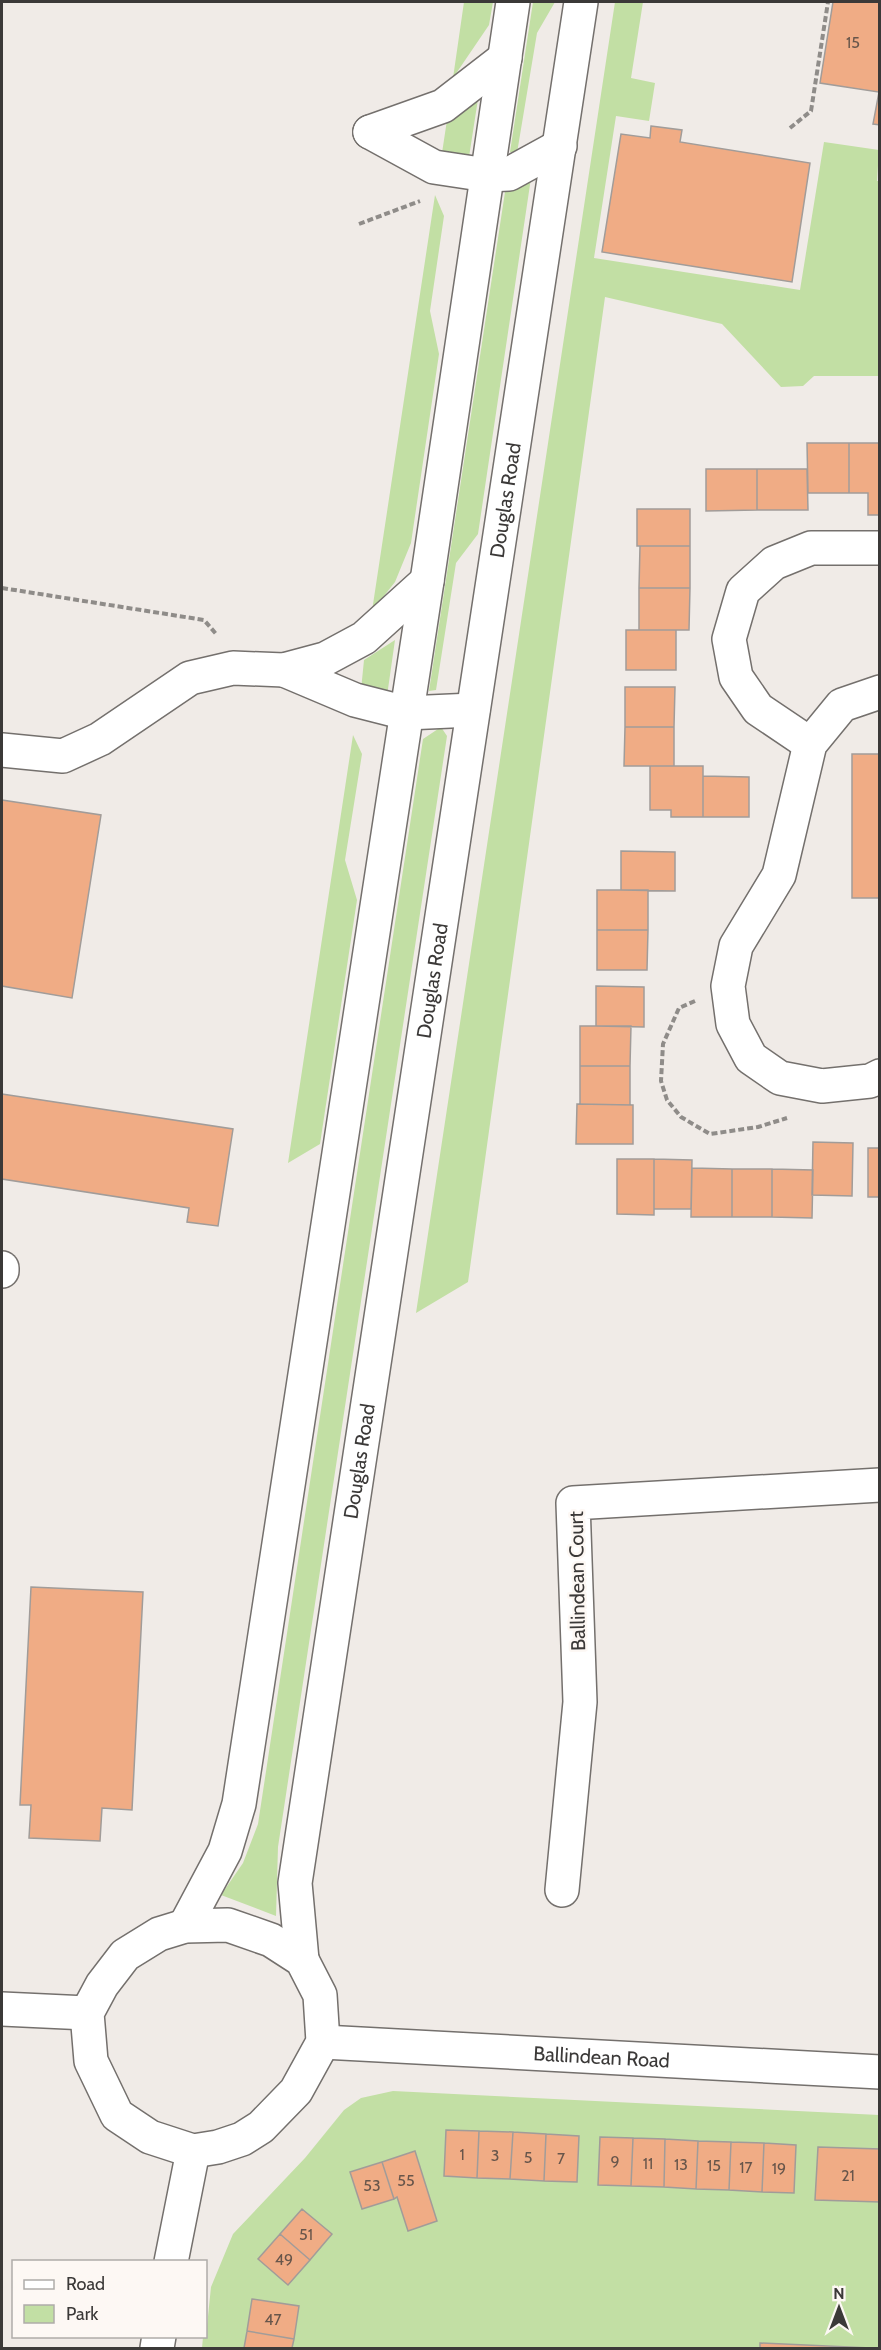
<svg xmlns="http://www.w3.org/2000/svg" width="881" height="2350" viewBox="0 0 881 2350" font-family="Cabin,sans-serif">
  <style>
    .green { fill: #c2dfa4 }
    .building { fill: #f0ac85; stroke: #a19c99; stroke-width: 1.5 }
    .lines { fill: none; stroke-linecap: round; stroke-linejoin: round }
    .minor-casing { stroke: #74706d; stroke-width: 36 }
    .major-casing { stroke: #74706d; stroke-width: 36 }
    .path { stroke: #8f8c89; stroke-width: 4; stroke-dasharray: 6 3; stroke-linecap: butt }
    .minor { stroke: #fff; stroke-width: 33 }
    .major { stroke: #fff; stroke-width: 33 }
    .labels { text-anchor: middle; stroke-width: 5; stroke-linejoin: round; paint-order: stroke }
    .number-label { font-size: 16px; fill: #68564b }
    .street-label { font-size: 20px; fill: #3b3938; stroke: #fdf8f4 }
  </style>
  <rect width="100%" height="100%" fill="#f0ebe7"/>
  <path class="green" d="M464,2H493L489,25L453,78Z
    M533,2H555L537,33L517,153L510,152Z
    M615,2H643L631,78L655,83L649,121L616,116L594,258L800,290L824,142L879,150L877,181H880L879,376H814L803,386L781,387L722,324L605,297L468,1282L416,1313Z
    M478,99L469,157L442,153L447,120Z
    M531,178L478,534L456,563L436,690L429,691L505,192Z
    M435,195L444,216L430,311L439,354L411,543L395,582L372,611Z
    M395,640L387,696L361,690L364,660Z
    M441,727L447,736L278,1847L276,1916L221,1895L243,1863L258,1824L423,739Z
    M353,735L362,754L345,860L357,900L320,1144L288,1163Z
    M393,2091L879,2115V2348H202L203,2337L206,2336L211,2287L233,2234L305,2158L344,2110L361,2098Z"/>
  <path class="building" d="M833,2H880V125L873,124L879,92L820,83Z
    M651,126L682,130L680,142L810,163L792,282L602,252L621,134L650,138Z
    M807,443H849V493H808Z
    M849,443H880V515H868V493H849Z
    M706,469H757V510L706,511Z
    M757,469H807L808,510H757Z
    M637,509H690V546H637Z
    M640,546H690V588H639Z
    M639,588H690L689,630H639Z
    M626,630H676V670H626Z
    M625,687H675L674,727H625Z
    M625,727H674V766H624Z
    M852,754H880V898H852Z
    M650,766H703V817H671V810H650Z
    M703,776L749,777V817H703Z
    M2,800L101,815L72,998L2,986Z
    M621,851L675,852V891L621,890Z
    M597,890H648V930H597Z
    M597,930H648L647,970H597Z
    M596,986L644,987V1027L596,1026Z
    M580,1026H631L630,1066H580Z
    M580,1066H630V1105L580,1104Z
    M2,1094L233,1129L218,1226L187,1222L189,1208L2,1179Z
    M577,1104L633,1105V1144H576Z
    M813,1142L853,1143L852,1196L812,1195Z
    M868,1148H880V1197H868Z
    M617,1159H654V1215L617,1214Z
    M654,1159L692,1160L691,1209H654Z
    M692,1168L732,1169V1217H691Z
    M732,1169H772V1217H732Z
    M772,1169L813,1170L812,1218L772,1217Z
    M31,1587L143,1592L132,1810L102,1808L100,1841L29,1838L31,1805H20Z
    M446,2130L479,2131L477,2178L444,2176Z
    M479,2131L513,2132L510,2179L477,2178Z
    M513,2132L546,2134L544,2181L510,2179Z
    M546,2134L579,2136L577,2182L544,2181Z
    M600,2137L633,2138L631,2186L598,2185Z
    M633,2138L665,2139L664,2187L631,2186Z
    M665,2139L698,2141L696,2189L664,2187Z
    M698,2141L731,2142L729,2190L696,2189Z
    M731,2142L764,2143L762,2192L729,2190Z
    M764,2143L796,2145L794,2193L762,2192Z
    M818,2147L880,2149V2202L815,2200Z
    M415,2151L437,2221L408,2231L397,2197L394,2199L382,2162Z
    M382,2162L394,2199L362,2209L350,2172Z
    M302,2209L332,2234L310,2260L280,2234Z
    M280,2234L310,2260L288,2285L258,2259Z
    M252,2299L299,2306L294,2339L247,2331Z
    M247,2331L294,2339L292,2348H244Z
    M760,2343L871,2348H760Z"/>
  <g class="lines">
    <g class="minor-casing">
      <g id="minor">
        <path d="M370,132L434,167L487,175L509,174L560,146"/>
        <path d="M370,132L443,106L505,58"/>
        <path d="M284,670L355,700L406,713L473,710"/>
        <path d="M880,692L842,705L810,744L779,875L736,946L728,986L733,1024L751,1058L780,1078L822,1086L870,1081L880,1076"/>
        <path d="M810,744L758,709L736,677L729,639L743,591L774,563L811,548H880"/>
        <path d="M2,750L63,756L100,739L190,678L233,668L284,670L325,659L364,638L427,581"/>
        <path d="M2,1271V1268"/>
        <path d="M562,1890L580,1702L573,1503L880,1485"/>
        <path d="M2,2009L87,2013"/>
        <path id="s1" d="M323,2042L880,2072"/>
      </g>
    </g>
    <g class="major-casing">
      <g id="major">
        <path d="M228,1925L271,1940L302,1960L320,1995L323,2042L296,2091L261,2127L242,2139L218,2147L193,2151L150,2137L117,2115L91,2061L87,2013L102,1985L125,1955L159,1934L185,1926Z"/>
        <path d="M185,1926L225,1851L239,1804L427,581L513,2"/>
        <path id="s2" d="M302,1960L295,1883L581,2"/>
        <path d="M171,2262L193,2151"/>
        <path d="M157,2348L159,2336"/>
      </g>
    </g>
    <path class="path" d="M790,128L811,111L828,2
      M359,224L420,201
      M2,588L204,620L217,635
      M695,1001L679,1008L663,1044L661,1081L667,1100L681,1117L710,1134L758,1127L787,1118"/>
    <use href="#minor" class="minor"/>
    <use href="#major" class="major"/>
  </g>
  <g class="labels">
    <g class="number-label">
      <text x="853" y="48">15</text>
      <text x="462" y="2160">1</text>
      <text x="495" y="2161">3</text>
      <text x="528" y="2163">5</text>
      <text x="561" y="2164">7</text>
      <text x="615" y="2167">9</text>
      <text x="648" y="2169">11</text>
      <text x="681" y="2170">13</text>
      <text x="714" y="2171">15</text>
      <text x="746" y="2173">17</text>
      <text x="779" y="2174">19</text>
      <text x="848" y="2181">21</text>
      <text x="406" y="2186">55</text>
      <text x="372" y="2191">53</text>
      <text x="306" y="2240">51</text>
      <text x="284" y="2265">49</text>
      <text x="273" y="2325">47</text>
    </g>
    <g class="street-label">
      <text dy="7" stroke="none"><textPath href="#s2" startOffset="1476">Douglas Road</textPath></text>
      <text dy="7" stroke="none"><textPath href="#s2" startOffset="990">Douglas Road</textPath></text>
      <text dy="7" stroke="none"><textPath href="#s2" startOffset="504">Douglas Road</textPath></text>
      <text transform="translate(577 1581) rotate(-91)" y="7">Ballindean Court</text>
      <text dy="7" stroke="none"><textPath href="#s1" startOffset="279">Ballindean Road</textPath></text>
    </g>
  </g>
  <rect width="881" height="2350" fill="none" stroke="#3b3938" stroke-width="6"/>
  <rect x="12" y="2260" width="195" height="78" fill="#fdf8f4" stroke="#afaca9" stroke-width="1.5"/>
  <rect x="24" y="2280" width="30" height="9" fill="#ffffff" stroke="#afaca9" stroke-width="1.5"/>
  <text x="66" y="2290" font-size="18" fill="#3b3938">Road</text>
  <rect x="24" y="2305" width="30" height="18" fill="#c2dfa4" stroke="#afaca9" stroke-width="1.5"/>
  <text x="66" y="2320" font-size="18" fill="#3b3938">Park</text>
  <g transform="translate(839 2308)" stroke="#fdf8f4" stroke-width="4.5" paint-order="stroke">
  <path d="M0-4.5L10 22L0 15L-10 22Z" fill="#3b3938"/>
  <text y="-9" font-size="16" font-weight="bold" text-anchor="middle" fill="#3b3938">N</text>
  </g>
</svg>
